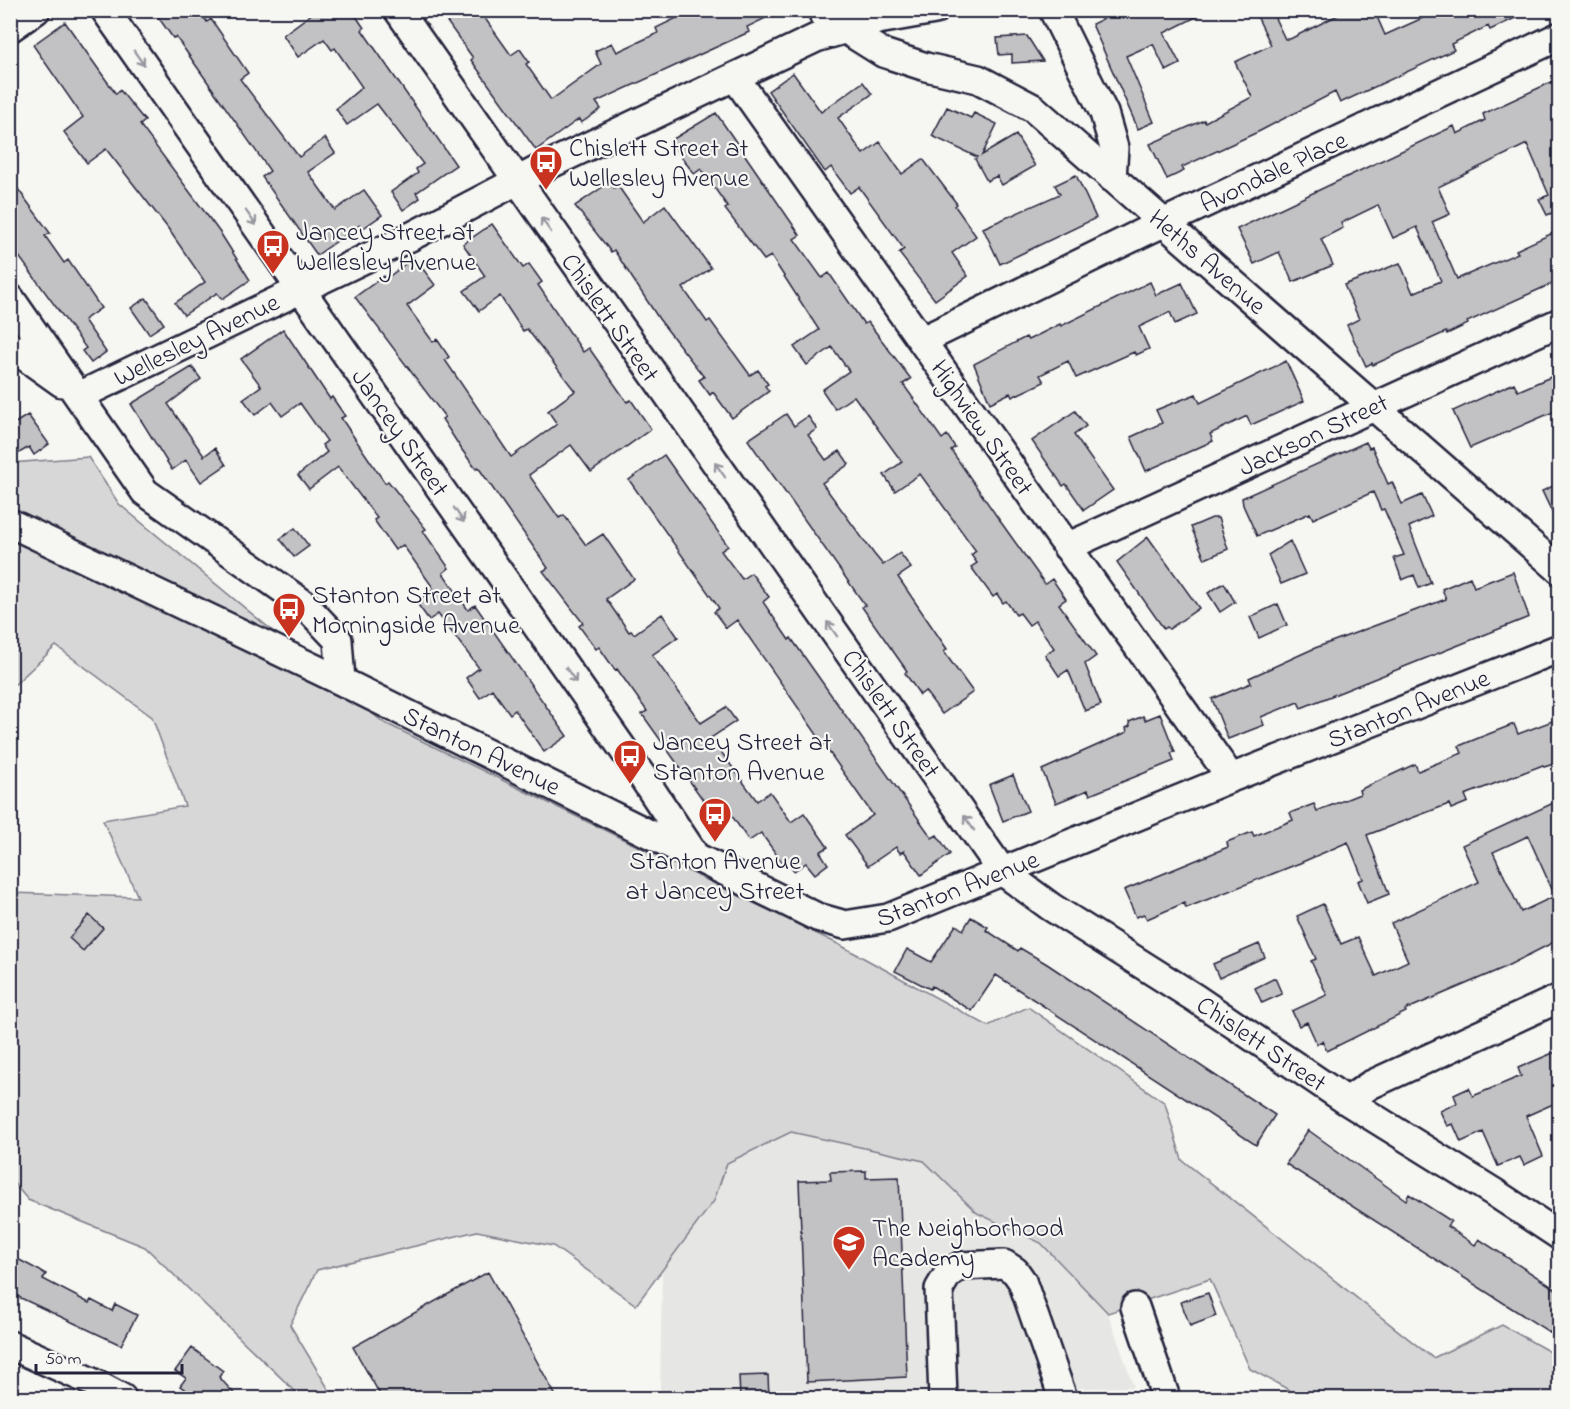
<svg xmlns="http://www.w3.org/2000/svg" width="1570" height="1409" viewBox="0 0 1570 1409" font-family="'Indie Flower',sans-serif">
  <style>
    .built { fill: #e6e6e4 }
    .green { fill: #d7d7d7; stroke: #7c7c89; stroke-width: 1.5 }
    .building { fill: #c2c2c4; stroke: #22223b; stroke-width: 1.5; fill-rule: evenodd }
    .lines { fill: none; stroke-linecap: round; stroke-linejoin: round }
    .minor-casing { stroke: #22223b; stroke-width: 32 }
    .minor { stroke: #f6f6f2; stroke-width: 27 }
    .oneway { stroke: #9797a0 }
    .labels { text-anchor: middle; stroke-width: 4.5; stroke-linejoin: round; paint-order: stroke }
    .poi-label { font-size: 26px; fill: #22223b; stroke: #f6f6f2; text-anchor: start }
    .street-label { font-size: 26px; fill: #22223b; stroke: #f6f6f2 }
  </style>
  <rect width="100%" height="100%" fill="#f6f6f2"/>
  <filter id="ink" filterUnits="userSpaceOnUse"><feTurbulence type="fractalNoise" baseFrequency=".0167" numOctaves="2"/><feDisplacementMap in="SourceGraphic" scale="12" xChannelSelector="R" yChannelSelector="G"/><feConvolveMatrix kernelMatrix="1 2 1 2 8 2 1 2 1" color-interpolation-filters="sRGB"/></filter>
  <g filter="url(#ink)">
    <path class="built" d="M791,1132L924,1161L977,1213L1041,1243L1108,1313L1134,1387L660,1398L662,1270L714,1201L727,1163Z"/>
    <path class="green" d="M88,457L119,504L383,722L838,944L988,1026L1028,1007L1165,1103L1182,1160L1433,1358L1502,1325L1559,1357V1398H1296L1293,1392L1250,1369L1210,1279L1108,1313L1041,1243L977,1213L924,1161L791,1132L727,1163L714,1201L636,1305L553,1246L477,1231L317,1270L290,1325L334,1398H302L145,1247L28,1200L11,1180V893L138,897L103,820L185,806L152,717L56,646L11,688V463Z"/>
    <path class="building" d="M167,10H199L207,22L211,19L248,73L240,79L299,157L325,138L335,153L308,172L335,210L364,190L382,215L362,229L360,225L317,255L262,177L270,171L176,37L173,38L158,17Z
      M317,10H352L364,28L362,30L456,165L416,193L420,198L403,210L391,192L418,173L416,169L423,164L377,104L347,125L336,109L362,87L335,48L332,50L324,39L298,57L283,35Z
      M456,10H479L511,55L520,49L529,62L526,64L551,100L601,64L595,51L612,43L617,52L658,33L656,28L693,10H782L747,27L749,32L596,102L601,109L581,123L579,119L536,150L471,60L473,58L445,19Z
      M1121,10H1210L1164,33L1180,64L1166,71L1153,44L1126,56L1154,122L1138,129L1092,24Z
      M1254,10H1271L1285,39H1290L1348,10H1374L1385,35L1436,12L1438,16L1451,10H1532L1490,30L1488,26L1451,44L1454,50L1340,103L1335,92L1260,131L1182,167L1184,171L1167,179L1150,144L1204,120L1205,122L1252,97L1235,62L1271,45Z
      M65,22L116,94L120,90L145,121L140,125L221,234L250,280L222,299L217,293L184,315L175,303L205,282L167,227L106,149L87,163L64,132L83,117L33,45Z
      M1027,36L1043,61L1012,63V54L999,55L997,38Z
      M793,73L821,112L863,82L872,94L838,118L863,154L880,142L902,174L923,159L957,204L955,206L976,236L952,253L968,276L935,300L899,253L904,249L859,187L850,193L831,167L825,172L768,91Z
      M1560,78V217L1557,211L1547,215L1539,199L1549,195L1527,144L1438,187L1450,214L1432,222L1457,279L1518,253L1516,250L1553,233L1560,247V280L1467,322L1468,324L1447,334L1446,332L1373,365L1372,363L1366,366L1347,325L1359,319L1344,285L1400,263L1413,293L1441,281L1417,227L1393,238L1378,205L1341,223L1343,228L1321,239L1333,265L1293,282L1279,252L1254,264L1237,229L1454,126L1457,134L1485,120L1483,114Z
      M947,107L971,118L974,113L997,124L982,155L1016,135L1035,166L1002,185L997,176L987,181L975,159L977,157L932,136Z
      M716,113L800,235L794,239L822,278L829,273L864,324L868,322L911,379L903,384L942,439L947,435L955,447L951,450L1000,521L1045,584L1052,579L1066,599L1059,604L1096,656L1085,664L1101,705L1085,711L1068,670L1059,676L1045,655L1054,648L1035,621L1029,625L1020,613L1016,615L1006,601L1003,603L997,594L993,597L971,567L977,563L971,555L976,551L920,474L895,491L884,475L902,462L854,396L835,409L822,390L849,371L832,347L807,365L794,347L819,330L771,256L764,260L725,209L728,207L701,169L694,174L670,141Z
      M1076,175L1096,218L1000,264L983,228L1060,194L1055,185Z
      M10,178L50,233L45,236L64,263L68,260L101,308L84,320L106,352L91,363L82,351L86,348L10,244Z
      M610,182L614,188L618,186L643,222L665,205L711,268L683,288L707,322L710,320L750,375L758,370L768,384L765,386L769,391L732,418L713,392L710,395L699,380L704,377L659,319L614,250L611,252L575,206Z
      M492,224L523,268L529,264L542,282L538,285L583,352L589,348L627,402L631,400L651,429L591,472L571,445L529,475L559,518L564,515L586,545L603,534L634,579L606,599L629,632L631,631L634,634L662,614L678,637L652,655L701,723L726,707L736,721L711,738L757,801L770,792L791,822L804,813L828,847L820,852L828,864L815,874L806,863L794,871L788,862L784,865L761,833L749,841L730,813L718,821L642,714L647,711L617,669L615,670L599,647L596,649L579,626L583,623L543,571L548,568L478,467L476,469L462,450L442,419L445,417L355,297L384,276L386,279L414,257L435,285L407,306L433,342L437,339L449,357L445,360L511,457L557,424L548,411L575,391L527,329L523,331L500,296L479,311L464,291L485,276L463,244Z
      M1150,282L1156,295L1182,283L1197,314L1175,324L1170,312L1139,327L1149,349L1136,355L1134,352L1076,378L1068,361L1040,375L1044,382L1012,397L1010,393L990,403L974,364L1026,337L1028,340L1060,324L1061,326Z
      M146,298L164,324L149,334L131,308Z
      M283,329L330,399L332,397L345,416L341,418L385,483L388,481L426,529L423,531L449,568L443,573L468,610L475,605L567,736L544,752L515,710L510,714L492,689L480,698L466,678L479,668L438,614L429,620L416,602L434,589L403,545L395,550L374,520L377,518L338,467L309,489L298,475L327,452L322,445L327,441L300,403L282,416L272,402L255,415L243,399L261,386L241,359Z
      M1286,361L1304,401L1251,425L1247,416L1210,434L1213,441L1146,471L1131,437L1162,423L1156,410L1196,394L1200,403Z
      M192,367L201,379L168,404L204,456L215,448L226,465L201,482L186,460L172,470L131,404Z
      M1560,373V409L1470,448L1453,411L1514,383L1518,391Z
      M1075,411L1086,426L1074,435L1113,490L1084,510L1066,484L1063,486L1032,441Z
      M786,414L794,426L808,416L817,429L808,435L826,460L840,451L849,464L822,483L874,554L883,565L900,553L911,568L898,577L947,649L944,652L973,692L942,714L925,691L920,695L905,673L907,671L862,607L865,605L748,440Z
      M28,415L49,444L34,455L29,447L16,455L10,446V426Z
      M1366,442L1369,448L1372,447L1388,484L1392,482L1402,504L1422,495L1432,516L1409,527L1431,583L1419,588L1414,575L1402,580L1394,558L1404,555L1384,509L1381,510L1373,492L1313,519L1310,513L1257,536L1243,505L1242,498Z
      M664,455L728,546L721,551L742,579L751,573L769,597L763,602L789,640L791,638L932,838L937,835L950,854L921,875L904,851L900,853L896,847L868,866L845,835L873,815L737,620L726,628L714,612L719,608L629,480Z
      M1560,483V529L1542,491Z
      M1212,518H1218L1228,549L1205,559L1191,527Z
      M295,528L309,546L294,557L280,539Z
      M1148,537L1199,608L1169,629L1167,627L1164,629L1117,562Z
      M1290,541L1305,574L1281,584L1268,555Z
      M1513,572L1529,617L1301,708L1298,702L1261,717L1264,725L1228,739L1212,699L1251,683L1249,678L1315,648L1446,599L1442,589L1470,577L1474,587Z
      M1224,583L1235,602L1220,612L1208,593Z
      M1278,604L1287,625L1259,638L1250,617Z
      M1160,714L1175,752L1171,753L1174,761L1090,795L1088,790L1056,803L1042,770L1127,732L1126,728L1130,726L1129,722L1143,716L1145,720Z
      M1560,718V762L1544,767L1543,765L1465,795L1468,802L1451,809L1449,804L1367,835L1389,894L1367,903L1358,881L1363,879L1348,842L1300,863L1186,908L1184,903L1147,919L1144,914L1136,917L1124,890L1228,847L1227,842L1252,832L1254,836L1293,820L1290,813L1314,804L1317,811L1360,794L1359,790L1415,764L1418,771L1462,753L1459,746L1481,737L1514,724L1518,734Z
      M1013,775L1028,811L1003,821L989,785Z
      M1560,800V939L1501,969L1405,1010L1406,1012L1327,1051L1322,1041L1317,1044L1307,1022L1299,1026L1292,1011L1327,995L1311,961L1316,959L1297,916L1323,904L1341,944L1358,937L1376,976L1408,961L1391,923L1479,882L1462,845ZM1528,836L1555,896L1521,912L1493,852Z
      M89,915L103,928L83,951L69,938Z
      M971,917L988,927L986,930L1018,951L1020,948L1047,964L1275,1115L1256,1145L996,975L972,1011L932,986L930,989L895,971L907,949L931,962L956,925L963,930Z
      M1259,944L1265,957L1219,978L1213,964Z
      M1275,978L1282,994L1262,1003L1255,988Z
      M1560,1050V1101L1526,1116L1543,1156L1524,1165L1520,1157L1498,1166L1483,1132L1461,1142L1453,1124L1447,1126L1440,1111L1457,1103L1454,1095L1469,1088L1473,1096L1521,1076L1518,1068Z
      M1308,1130L1406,1200L1409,1194L1451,1221L1447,1226L1475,1245L1479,1239L1560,1292V1339L1286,1164Z
      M866,1171V1178L899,1177L907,1377L807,1382L799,1181L831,1180L830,1172Z
      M10,1255L46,1274L43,1279L89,1303L91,1300L112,1311L115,1304L137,1315L121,1345L10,1293Z
      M488,1272L557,1398H382L353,1347Z
      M1208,1293L1216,1316L1190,1326L1181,1302Z
      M192,1348L223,1371L219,1377L238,1398H197L180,1386L186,1378L175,1371Z
      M768,1375L769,1398H740L739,1376Z"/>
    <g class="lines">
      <g class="minor-casing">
        <path id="minor" d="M105,10L644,779L692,851
          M398,10L1002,871L1051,907L1195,998L1347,1101L1495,1193L1560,1236
          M823,10L824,16L883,53L926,67L978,79L1033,108L1560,570
          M1053,10L1104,113L1114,148L1112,178
          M10,28L36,10
          M735,77L1231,778
          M10,298L145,492L304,604L338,640L341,681
          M923,340L1144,232L1560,36
          M10,346L62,383
          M81,395L410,237L538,170L816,38L878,20L935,10
          M10,523L341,681L817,917L845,925L888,918L1231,778L1560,648
          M1067,547L1560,322
          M1347,1101L1370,1085L1560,998
          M1135,1307L1166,1398
          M10,1345L92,1382L122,1398
          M943,1398L939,1289L948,1274L960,1266L1004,1264L1015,1271L1022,1281L1063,1398"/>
      </g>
      <use href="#minor" class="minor"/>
    </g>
    <defs><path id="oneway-shaft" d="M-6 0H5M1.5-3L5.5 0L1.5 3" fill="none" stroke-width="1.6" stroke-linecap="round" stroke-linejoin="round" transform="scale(1.5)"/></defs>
    <g class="oneway">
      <use href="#oneway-shaft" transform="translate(139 58) rotate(55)"/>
      <use href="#oneway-shaft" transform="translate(251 218) rotate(55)"/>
      <use href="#oneway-shaft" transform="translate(546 225) rotate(-125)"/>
      <use href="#oneway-shaft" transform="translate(720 470) rotate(-125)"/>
      <use href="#oneway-shaft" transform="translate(459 515) rotate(55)"/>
      <use href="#oneway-shaft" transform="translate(832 629) rotate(-125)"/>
      <use href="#oneway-shaft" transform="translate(571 675) rotate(55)"/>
      <use href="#oneway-shaft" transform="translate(969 823) rotate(-125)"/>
    </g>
  </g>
  <defs>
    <g id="bus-pin" transform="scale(1.725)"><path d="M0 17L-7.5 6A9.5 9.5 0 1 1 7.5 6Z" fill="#c8321e" stroke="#f6f6f2"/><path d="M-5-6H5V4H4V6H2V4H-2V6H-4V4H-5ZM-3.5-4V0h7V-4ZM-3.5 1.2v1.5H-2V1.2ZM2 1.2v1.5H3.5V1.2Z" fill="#fff"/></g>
    <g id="school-pin" transform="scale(1.725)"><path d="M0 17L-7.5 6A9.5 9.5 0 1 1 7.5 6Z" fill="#c8321e" stroke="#f6f6f2"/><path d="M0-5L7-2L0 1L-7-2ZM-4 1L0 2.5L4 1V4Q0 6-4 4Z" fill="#fff"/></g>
  </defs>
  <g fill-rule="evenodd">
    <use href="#bus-pin" x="546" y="162"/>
    <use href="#bus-pin" x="273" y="246"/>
    <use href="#bus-pin" x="289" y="609"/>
    <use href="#bus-pin" x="630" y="756"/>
    <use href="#bus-pin" x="715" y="814"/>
    <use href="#school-pin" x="849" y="1242"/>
  </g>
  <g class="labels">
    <g class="poi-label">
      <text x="569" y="156">Chislett Street at<tspan x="569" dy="30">Wellesley Avenue</tspan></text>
      <text x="296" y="240">Jancey Street at<tspan x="296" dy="30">Wellesley Avenue</tspan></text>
      <text x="312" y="603">Stanton Street at<tspan x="312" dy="30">Morningside Avenue</tspan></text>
      <text x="653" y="750">Jancey Street at<tspan x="653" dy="30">Stanton Avenue</tspan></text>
      <text x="715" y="869" text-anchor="middle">Stanton Avenue<tspan x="715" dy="30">at Jancey Street</tspan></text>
      <text x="872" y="1236">The Neighborhood<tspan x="872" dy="30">Academy</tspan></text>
    </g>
    <g class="street-label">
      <text transform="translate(1273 171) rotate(-25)" y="9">Avondale Place</text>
      <text transform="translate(1208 261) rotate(41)" y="9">Heths Avenue</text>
      <text transform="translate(611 317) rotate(55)" y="9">Chislett Street</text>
      <text transform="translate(196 339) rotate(-26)" y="9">Wellesley Avenue</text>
      <text transform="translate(983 427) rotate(55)" y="9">Highview Street</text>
      <text transform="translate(401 432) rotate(55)" y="9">Jancey Street</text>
      <text transform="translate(1313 434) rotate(-25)" y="9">Jackson Street</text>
      <text transform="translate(1408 708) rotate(-22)" y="9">Stanton Avenue</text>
      <text transform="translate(892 713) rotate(55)" y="9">Chislett Street</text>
      <text transform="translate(482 750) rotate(26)" y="9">Stanton Avenue</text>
      <text transform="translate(957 888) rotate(-21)" y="9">Stanton Avenue</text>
      <text transform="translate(1262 1043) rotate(34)" y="9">Chislett Street</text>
    </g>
  </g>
  <rect width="1570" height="1409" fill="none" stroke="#f6f6f2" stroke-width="36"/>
  <rect x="18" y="18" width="1534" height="1373" fill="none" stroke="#22223b" stroke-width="2" filter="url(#ink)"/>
  <path d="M36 1364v9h146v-9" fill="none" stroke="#22223b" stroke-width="3"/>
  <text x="45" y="1364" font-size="18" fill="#22223b" stroke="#f6f6f2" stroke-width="4.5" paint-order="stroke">50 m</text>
</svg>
